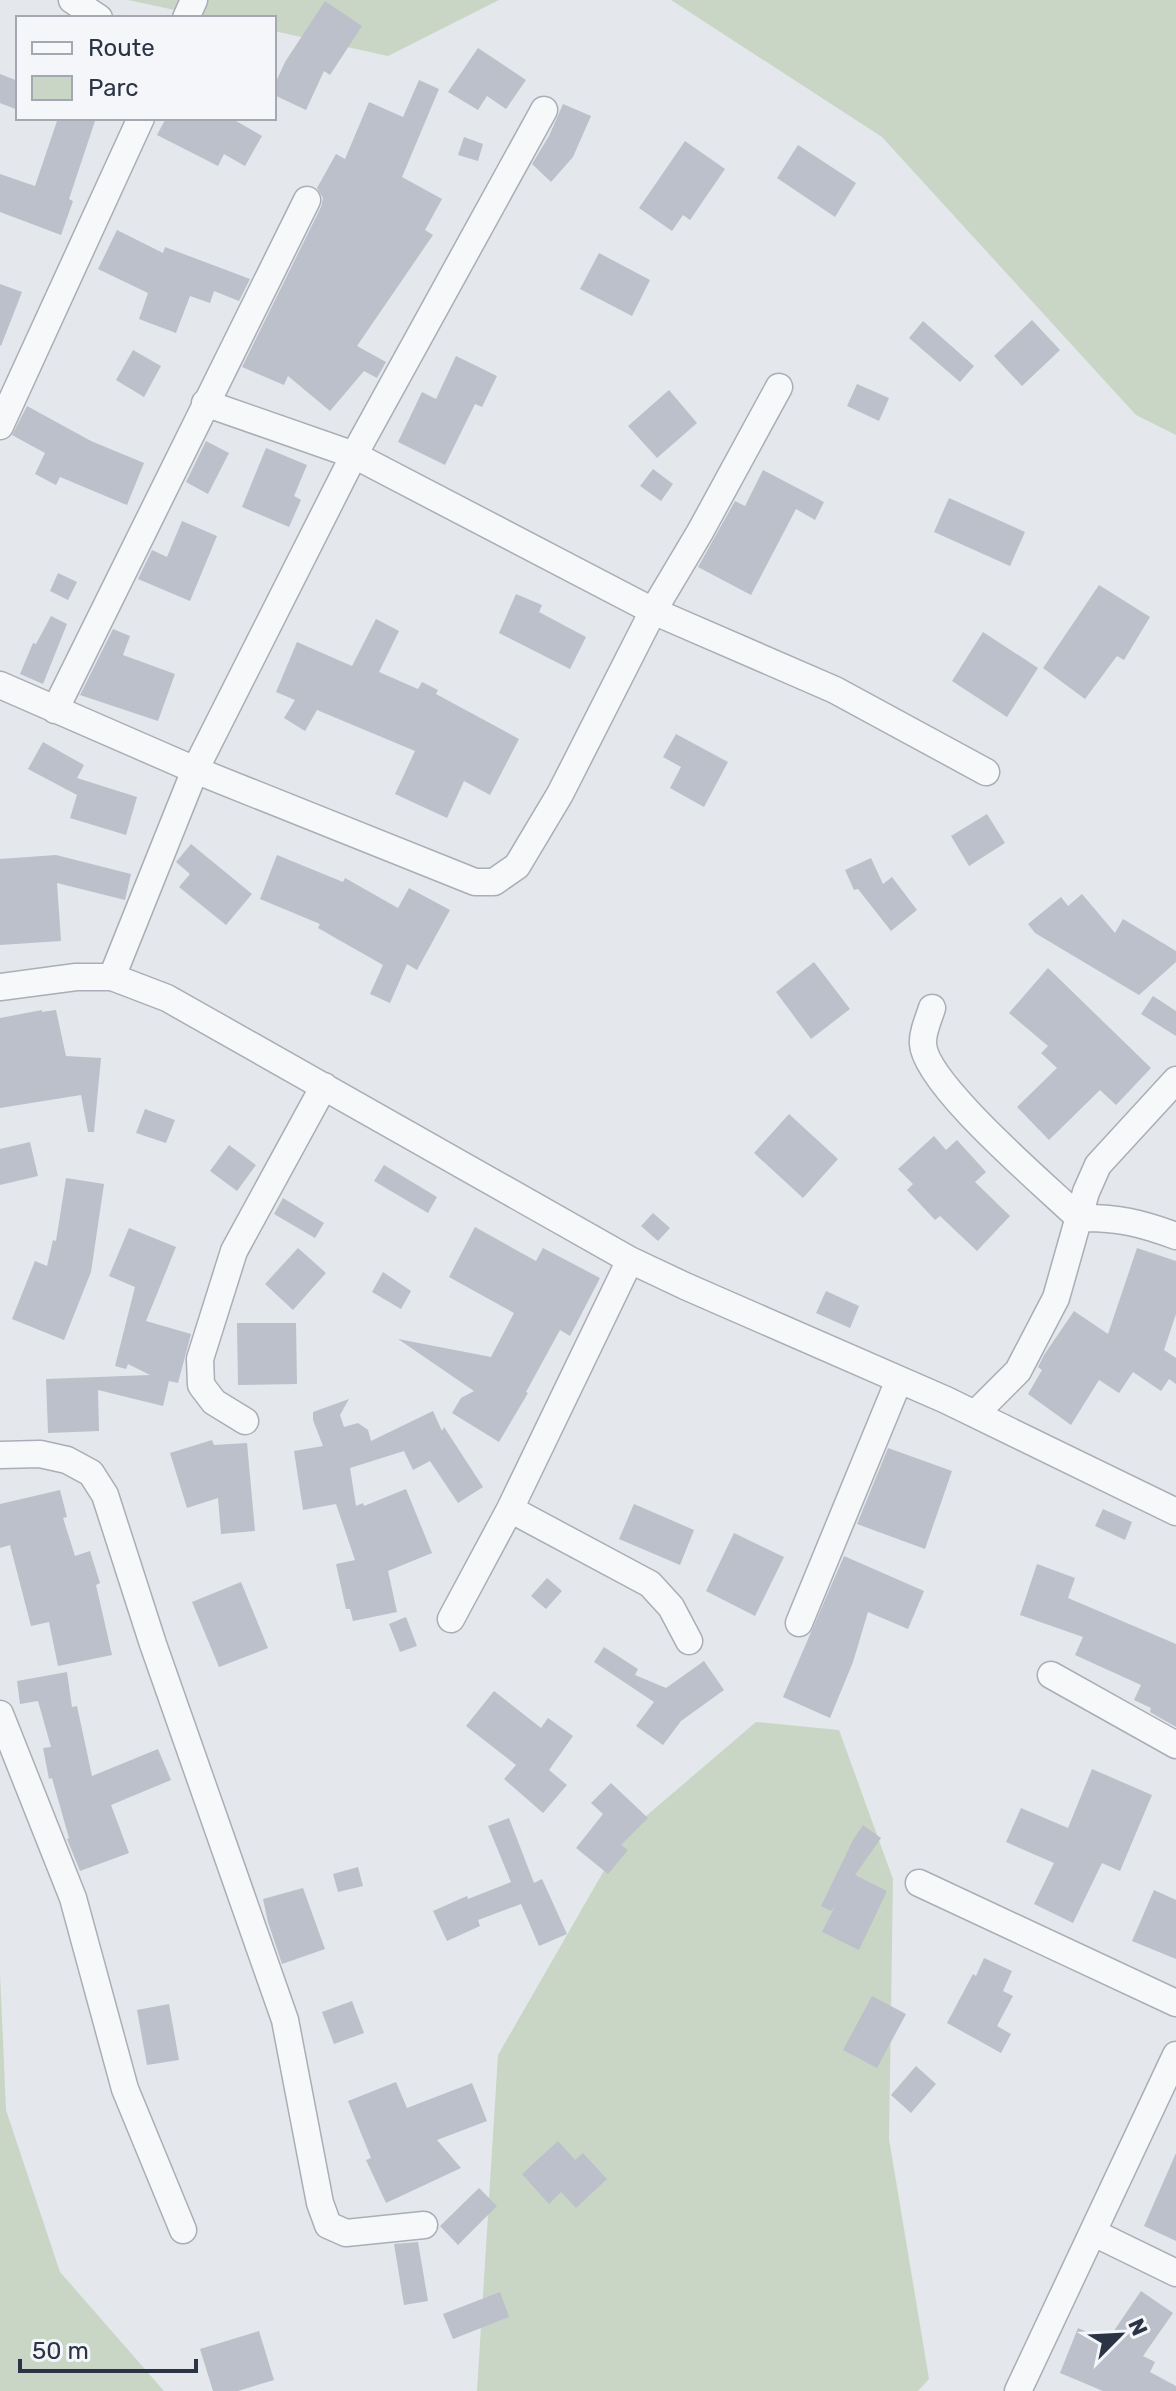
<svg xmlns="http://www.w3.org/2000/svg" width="1176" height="2391" viewBox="0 0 1176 2391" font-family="Rubik,sans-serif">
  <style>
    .green { fill: #c9d6c5 }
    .building { fill: #bbc0ca }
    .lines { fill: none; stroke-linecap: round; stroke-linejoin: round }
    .minor-casing { stroke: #a9aeb7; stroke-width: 29 }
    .minor { stroke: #f7f8fa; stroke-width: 26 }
  </style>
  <rect width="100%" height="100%" fill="#e4e7ec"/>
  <path class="green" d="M128,0H499L388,56L274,31V18H212Z
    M671,0H1176V435L1136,415L882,137Z
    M756,1722L839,1730L893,1879L889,2139L929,2379L918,2391H477L498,2055L625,1834Z
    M0,1973L6,2110L60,2272L164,2391H0Z"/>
  <path class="building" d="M325,1L362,26L330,75L324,71L306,110L274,95V86L285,62Z
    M478,48L526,80L506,109L487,96L478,110L448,92Z
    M0,74L18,81V110L0,103Z
    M419,80L439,89L402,177L442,199L425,230L433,235L357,346L386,362L377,378L364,371L330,411L288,376L284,385L242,367L321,207L323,198L317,188L336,154L345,159L369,102L403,117Z
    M563,104L591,116L573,157L551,182L532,164L549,136Z
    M58,118H96L69,199L73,201L61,235L0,212V174L35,186Z
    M166,118H231L262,136L245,166L224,154L218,166L157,135Z
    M464,137L483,144L478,161L458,155Z
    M685,141L725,169L690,220L683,215L672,231L639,208Z
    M798,145L856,183L835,217L777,178Z
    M117,230L163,253L165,247L250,279L239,301L214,291L210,303L190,296L176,333L139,319L148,293L98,269Z
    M599,253L650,280L632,316L580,289Z
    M0,284L22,292L1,346L0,345Z
    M1032,320L1060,350L1022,386L994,356Z
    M923,321L974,366L960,382L909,338Z
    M133,350L161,366L144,397L116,380Z
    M456,356L497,376L482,407L475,404L445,465L398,442L422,392L436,399Z
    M857,384L889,398L879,421L847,406Z
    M669,390L697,423L657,458L628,426Z
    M27,406L91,441L144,463L127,505L60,477L56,485L35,474L45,453L12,435Z
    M206,441L229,453L208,494L186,482Z
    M266,448L307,465L294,496L301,500L289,527L242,507Z
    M653,469L673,484L661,501L640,486Z
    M763,470L824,502L815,520L796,509L751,595L698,567L735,501L745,506Z
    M949,498L1025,532L1010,566L934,532Z
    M182,521L217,536L190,601L138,579L152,550L167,557Z
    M58,573L77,582L68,600L50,591Z
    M1099,585L1150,617L1124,660L1117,656L1085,699L1043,668Z
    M516,594L542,605L539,612L586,637L570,669L499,633Z
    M51,616L67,624L43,684L20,674L33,643L36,644Z
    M376,619L399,631L379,672L418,689L422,682L438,690L436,694L519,739L490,795L464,781L447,818L395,794L415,751L317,710L305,731L284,718L295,700L276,692L297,642L352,666Z
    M113,629L130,636L123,655L175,674L158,721L80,695Z
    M983,632L1038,668L1007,717L952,681Z
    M676,734L728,762L704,807L670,788L681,767L663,757Z
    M43,742L84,765L77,778L137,797L126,835L70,818L77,795L28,769Z
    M987,814L1005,843L969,866L951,836Z
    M191,844L252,894L226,925L179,887L190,874L176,862Z
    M56,855L131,874L125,900L57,883L61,941L0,945V859Z
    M277,855L343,882L345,878L398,908L409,888L450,910L417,970L407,964L390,1003L370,994L383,965L318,928L320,924L260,899Z
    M871,858L883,884L892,877L917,910L891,931L858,889L854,890L845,870Z
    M1082,894L1115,933L1123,919L1176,951V962L1139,995L1035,933L1028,924L1061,897L1068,906Z
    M814,962L850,1009L811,1039L776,992Z
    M1048,968L1151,1068L1116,1105L1100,1090L1049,1140L1017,1107L1057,1068L1041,1053L1048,1046L1009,1013Z
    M1153,996L1176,1011V1036L1141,1014Z
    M42,1010V1012L56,1010L66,1056L101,1058L94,1132H88L81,1095L0,1108V1018Z
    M145,1109L175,1120L166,1143L136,1133Z
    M789,1114L838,1159L803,1198L754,1153Z
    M934,1136L946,1150L957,1140L986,1172L975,1182L1010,1216L977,1251L940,1216L935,1220L907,1190L913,1184L898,1169Z
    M30,1142L38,1176L0,1185V1149Z
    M229,1145L256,1165L237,1191L210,1171Z
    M384,1165L437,1197L428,1213L374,1181Z
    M66,1178L104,1184L91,1272L64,1340L12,1319L35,1261L47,1266L53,1240L56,1241Z
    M283,1198L324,1223L315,1238L274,1214Z
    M653,1213L670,1228L658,1241L641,1226Z
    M475,1227L536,1261L543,1248L600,1278L570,1336L560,1330L526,1392L528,1393L499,1442L452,1413L461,1398L474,1391L398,1339L491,1357L514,1313L449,1277Z
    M129,1228L176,1247L146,1321L191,1334L178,1383L169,1381L163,1406L98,1390L99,1431L48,1433L46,1379L150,1375L128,1364L126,1369L115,1366L135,1287L109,1276Z
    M298,1248L326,1273L293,1310L265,1284Z
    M1137,1248L1176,1261V1314L1164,1350L1176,1358V1384L1169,1379L1161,1391L1133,1372L1119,1393L1099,1380L1071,1425L1028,1394L1042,1370L1038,1367L1044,1355L1074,1311L1108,1334Z
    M383,1272L411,1291L401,1309L372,1292Z
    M826,1291L859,1306L850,1328L816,1313Z
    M237,1323H296L297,1384L238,1385Z
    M349,1399L340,1415L344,1427L358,1423L368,1430L371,1441L433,1411L442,1431L444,1427L483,1487L458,1503L430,1461L413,1470L404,1451L350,1468L356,1506L363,1503L364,1506L406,1489L432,1553L388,1571L397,1612L353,1621L350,1609H346L336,1564L355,1560L336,1504L303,1510L294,1451L323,1446L313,1420V1412Z
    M212,1440L214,1445L247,1443L255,1531L221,1534L218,1498L187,1508L170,1453Z
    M888,1448L952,1471L925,1549L857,1524Z
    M60,1490L67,1517L63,1518L75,1556L90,1551L100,1583L96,1585L112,1655L58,1666L49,1622L31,1626L10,1545L0,1548V1504Z
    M634,1504L694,1530L680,1565L619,1539Z
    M1103,1509L1132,1522L1125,1540L1095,1526Z
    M734,1533L784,1557L755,1616L706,1591Z
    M844,1556L924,1591L908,1629L868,1612L853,1662L830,1718L783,1697Z
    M1037,1564L1075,1578L1068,1598L1176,1644V1727L1150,1712L1151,1708L1134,1700L1141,1685L1075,1655L1083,1637L1020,1615Z
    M547,1578L562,1591L546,1609L531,1596Z
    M241,1582L268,1648L219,1667L192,1602Z
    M406,1617L417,1646L400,1652L389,1624Z
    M604,1647L638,1669L635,1675L666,1688L704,1661L724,1690L681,1721L663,1745L636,1726L654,1702L594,1662Z
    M67,1672L72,1707L77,1706L92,1776L158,1749L171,1780L111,1805L129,1853L80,1871L67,1839L69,1838L52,1778L49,1779L43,1748L51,1747L38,1701L20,1704L17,1681Z
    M494,1691L541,1728L548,1718L573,1736L549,1770L567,1785L543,1813L504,1779L516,1765L466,1726Z
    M1092,1769L1152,1795L1120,1871L1102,1863L1073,1923L1034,1904L1054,1863L1006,1842L1021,1808L1068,1828Z
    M611,1783L648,1818L621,1845L628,1850L608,1874L576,1848L603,1814L591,1803Z
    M509,1818L534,1883L542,1879L567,1934L539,1946L521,1904L478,1920L480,1926L447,1941L433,1911L467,1896L468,1899L511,1882L488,1826Z
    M863,1825L881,1838L855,1875L887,1891L859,1950L822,1932L835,1906L831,1911L821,1906L853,1840Z
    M358,1867L363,1886L338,1892L333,1874Z
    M303,1888L325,1949L282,1964L268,1922L263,1899Z
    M1154,1890L1176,1900V1959L1132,1941Z
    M984,1958L1012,1971L1003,1991L1013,1996L997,2026L1011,2034L1001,2053L947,2023L973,1974L976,1976Z
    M872,1996L906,2014L877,2068L843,2050Z
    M352,2001L364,2033L334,2044L322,2012Z
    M169,2004L179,2060L147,2065L137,2010Z
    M916,2066L936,2084L911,2113L891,2095Z
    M396,2082L407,2108L472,2083L487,2121L437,2140L461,2168L386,2203L366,2160L371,2158L348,2101Z
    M558,2141L575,2160L583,2153L607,2179L576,2208L561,2192L549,2204L522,2174Z
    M1176,2153V2241L1144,2226Z
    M479,2188L497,2206L458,2245L440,2226Z
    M418,2242L428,2301L404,2305L394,2244Z
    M1141,2291L1173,2313L1143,2356L1155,2362L1150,2372L1176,2386V2391H1103L1060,2373L1078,2328L1107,2341Z
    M500,2292L509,2317L453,2339L443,2314Z
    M259,2331L274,2380L238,2391H213L200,2349Z"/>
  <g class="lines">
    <g class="minor-casing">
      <path id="minor" d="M72,0L99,18
        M186,18L194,0
        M205,403L354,455L653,611L835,690L986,772
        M0,426L141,118
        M0,685L195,770L475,882H494L517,866L560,794L653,611L700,532L779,387
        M55,710L307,200
        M112,977L195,770L354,455L544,110
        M0,987L76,977H112L167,998L630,1260L685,1286L946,1400L1176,1512
        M932,1008C929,1018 922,1033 923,1044C925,1084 1046,1186 1079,1218C1116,1217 1141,1223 1176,1236
        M975,1414L1018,1371L1056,1298L1086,1192L1098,1165L1176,1080
        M245,1421L214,1402L201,1385L200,1359L234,1251L324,1086
        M0,1455L40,1454L67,1460L91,1473L105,1495L153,1644L285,2020L320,2203L328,2225L346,2233L424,2225
        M510,1509L650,1584L671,1607L689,1641
        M451,1619L510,1509L630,1260
        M799,1623L899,1380
        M1051,1675L1176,1745
        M0,1714L73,1898L125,2089L183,2230
        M919,1883L1176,2003
        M1094,2233L1176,2273
        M1018,2391L1176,2055"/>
    </g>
    <use href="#minor" class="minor"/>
  </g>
  <rect x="16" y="16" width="260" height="104" fill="#f4f6f9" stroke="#a4a8b1" stroke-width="2"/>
  <rect x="32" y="42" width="40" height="12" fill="#f7f8fa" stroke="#a4a8b1" stroke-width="2"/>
  <text x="88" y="56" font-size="24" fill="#2b3445">Route</text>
  <rect x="32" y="76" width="40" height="24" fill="#c9d6c5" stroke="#a4a8b1" stroke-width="2"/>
  <text x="88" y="96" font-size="24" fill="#2b3445">Parc</text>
  <g transform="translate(1120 2335) rotate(66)" stroke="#f4f6f9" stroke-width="6" paint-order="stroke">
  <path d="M0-6L14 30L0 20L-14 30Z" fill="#2b3445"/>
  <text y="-12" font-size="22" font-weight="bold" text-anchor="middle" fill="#2b3445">N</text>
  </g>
  <path d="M20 2359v12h176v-12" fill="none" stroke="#2b3445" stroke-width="4"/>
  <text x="32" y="2359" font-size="24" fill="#2b3445" stroke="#f4f6f9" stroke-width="6" paint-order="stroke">50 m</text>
</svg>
